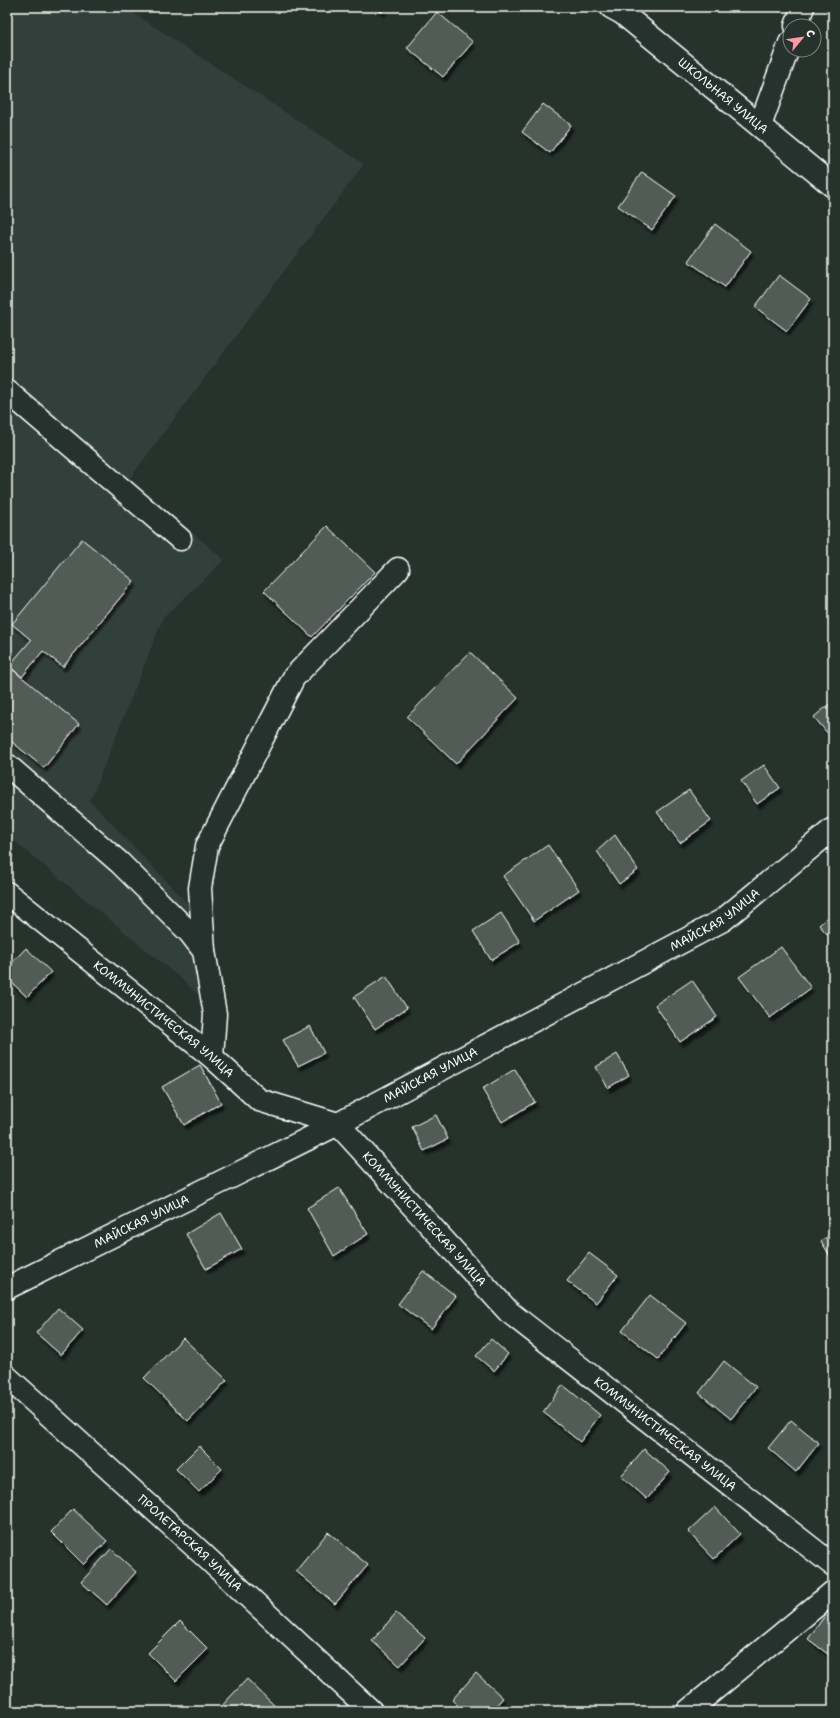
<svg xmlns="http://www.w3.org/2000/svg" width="840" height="1718" viewBox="0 0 840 1718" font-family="'Shantell Sans',sans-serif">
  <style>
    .built { fill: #333f3a }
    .building { fill: #515c57; stroke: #fff; filter: url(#shadow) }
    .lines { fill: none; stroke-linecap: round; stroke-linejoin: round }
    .minor-casing { stroke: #fff; stroke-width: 25 }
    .minor { stroke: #26332d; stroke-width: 22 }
    .labels { text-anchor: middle; stroke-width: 3.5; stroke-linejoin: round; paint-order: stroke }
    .street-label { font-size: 12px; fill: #fff; stroke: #26332d }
  </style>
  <defs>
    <filter id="shadow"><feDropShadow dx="2.5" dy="4.5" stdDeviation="1" flood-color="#0009"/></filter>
  </defs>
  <rect width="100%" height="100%" fill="#26332d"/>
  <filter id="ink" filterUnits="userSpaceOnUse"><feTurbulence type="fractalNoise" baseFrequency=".025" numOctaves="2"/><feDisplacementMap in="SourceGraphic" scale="8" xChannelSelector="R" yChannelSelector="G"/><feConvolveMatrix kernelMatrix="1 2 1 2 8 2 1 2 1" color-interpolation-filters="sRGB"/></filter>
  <g filter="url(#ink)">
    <path class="built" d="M7,7H124L364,164L130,478L224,560L163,618L90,801L196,912L190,933L199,995L179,977L7,835Z"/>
    <path class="building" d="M373,7H386L382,12Z
      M437,12L473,42L443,77L407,48Z
      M543,104L571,125L550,153L522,132Z
      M642,172L676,196L652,230L618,206Z
      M715,224L751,251L725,287L688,261Z
      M779,275L811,299L787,331L755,307Z
      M327,526L375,572L312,637L264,591Z
      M82,539L134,581L63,667L43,651L22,677L9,666L31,640L12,624Z
      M470,652L518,698L456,764L407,717Z
      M7,665L79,724L44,768L7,738Z
      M833,701V740L814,717Z
      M764,765L780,788L757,804L741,781Z
      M689,790L711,821L680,843L657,812Z
      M615,835L638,870L619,884L597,851Z
      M548,845L579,890L534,921L503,876Z
      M501,913L520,942L491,960L473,931Z
      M833,913V941L819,925Z
      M781,947L811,988L770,1018L739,977Z
      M26,948L51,972L27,997L7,978V968Z
      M386,976L407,1008L375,1029L354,997Z
      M692,980L717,1017L680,1042L655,1005Z
      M310,1026L324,1053L298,1066L283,1040Z
      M617,1054L629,1075L608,1088L596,1067Z
      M200,1065L221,1103L184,1125L162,1087Z
      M515,1069L535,1102L502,1122L482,1089Z
      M436,1115L448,1139L424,1151L412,1127Z
      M339,1188L368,1234L334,1256L307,1208Z
      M221,1213L242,1249L206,1269L186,1234Z
      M833,1233V1261L821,1241Z
      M589,1253L618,1275L596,1303L567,1281Z
      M423,1271L456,1296L431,1329L398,1304Z
      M650,1295L686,1323L658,1359L622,1331Z
      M58,1308L83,1330L61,1355L36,1333Z
      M183,1338L227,1380L188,1421L144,1378Z
      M491,1339L508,1354L494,1371L476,1356Z
      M724,1361L756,1387L731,1419L699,1393Z
      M563,1385L600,1415L580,1442L543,1412Z
      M791,1420L819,1443L796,1472L768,1448Z
      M199,1446L222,1469L199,1492L176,1469Z
      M644,1449L670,1472L647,1499L621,1476Z
      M715,1507L740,1534L714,1559L688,1532Z
      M73,1509L107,1541L84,1565L51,1532Z
      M328,1532L368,1565L335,1604L296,1571Z
      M111,1549L136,1572L107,1605L81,1582Z
      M832,1606H833V1658L808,1639Z
      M396,1613L425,1638L400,1666L372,1641Z
      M180,1621L208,1649L176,1681L148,1653Z
      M476,1673L503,1698L491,1711H463L452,1700Z
      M247,1679L280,1711H217Z"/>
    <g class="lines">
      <g class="minor-casing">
        <g id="minor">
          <path id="s1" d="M611,7L622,13L833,186"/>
          <path d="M796,26L803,7"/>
          <path d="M760,126L790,43"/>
          <path d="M7,391L180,539"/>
          <path d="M7,765L120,863L190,933L204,951L215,1014L212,1057"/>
          <path id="s2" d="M7,893L212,1057L259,1100L338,1124L509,1312L833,1565"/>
          <path d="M204,951L200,888L207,846L294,677L398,569"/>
          <path id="s3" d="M7,1288L338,1124L723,920L833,829"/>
          <path id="s4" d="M7,1377L193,1545L371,1711"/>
          <path d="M688,1711L833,1592"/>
        </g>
      </g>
      <use href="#minor" class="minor"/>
    </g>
  </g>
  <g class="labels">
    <g class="street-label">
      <text dy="4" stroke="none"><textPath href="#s1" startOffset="143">ШКОЛЬНАЯ УЛИЦА</textPath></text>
      <text dy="4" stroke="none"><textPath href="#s3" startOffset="798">МАЙСКАЯ УЛИЦА</textPath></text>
      <text dy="4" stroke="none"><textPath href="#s2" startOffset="201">КОММУНИСТИЧЕСКАЯ УЛИЦА</textPath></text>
      <text dy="4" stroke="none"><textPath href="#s3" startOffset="474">МАЙСКАЯ УЛИЦА</textPath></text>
      <text dy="4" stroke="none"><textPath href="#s2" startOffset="537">КОММУНИСТИЧЕСКАЯ УЛИЦА</textPath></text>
      <text dy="4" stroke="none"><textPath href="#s3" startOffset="150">МАЙСКАЯ УЛИЦА</textPath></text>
      <text dy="4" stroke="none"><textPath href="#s2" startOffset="861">КОММУНИСТИЧЕСКАЯ УЛИЦА</textPath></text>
      <text dy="4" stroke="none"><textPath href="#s4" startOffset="247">ПРОЛЕТАРСКАЯ УЛИЦА</textPath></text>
    </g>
  </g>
  <rect width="840" height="1718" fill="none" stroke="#26332d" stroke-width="24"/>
  <rect x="12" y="12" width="816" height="1694" fill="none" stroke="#fff" stroke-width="1.5" filter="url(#ink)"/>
  <g transform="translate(802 38) rotate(61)"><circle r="19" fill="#26332d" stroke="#7d8581"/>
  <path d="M0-3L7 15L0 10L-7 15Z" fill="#ff9aa2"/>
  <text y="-6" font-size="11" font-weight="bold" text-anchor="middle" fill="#ffffff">С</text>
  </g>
</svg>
